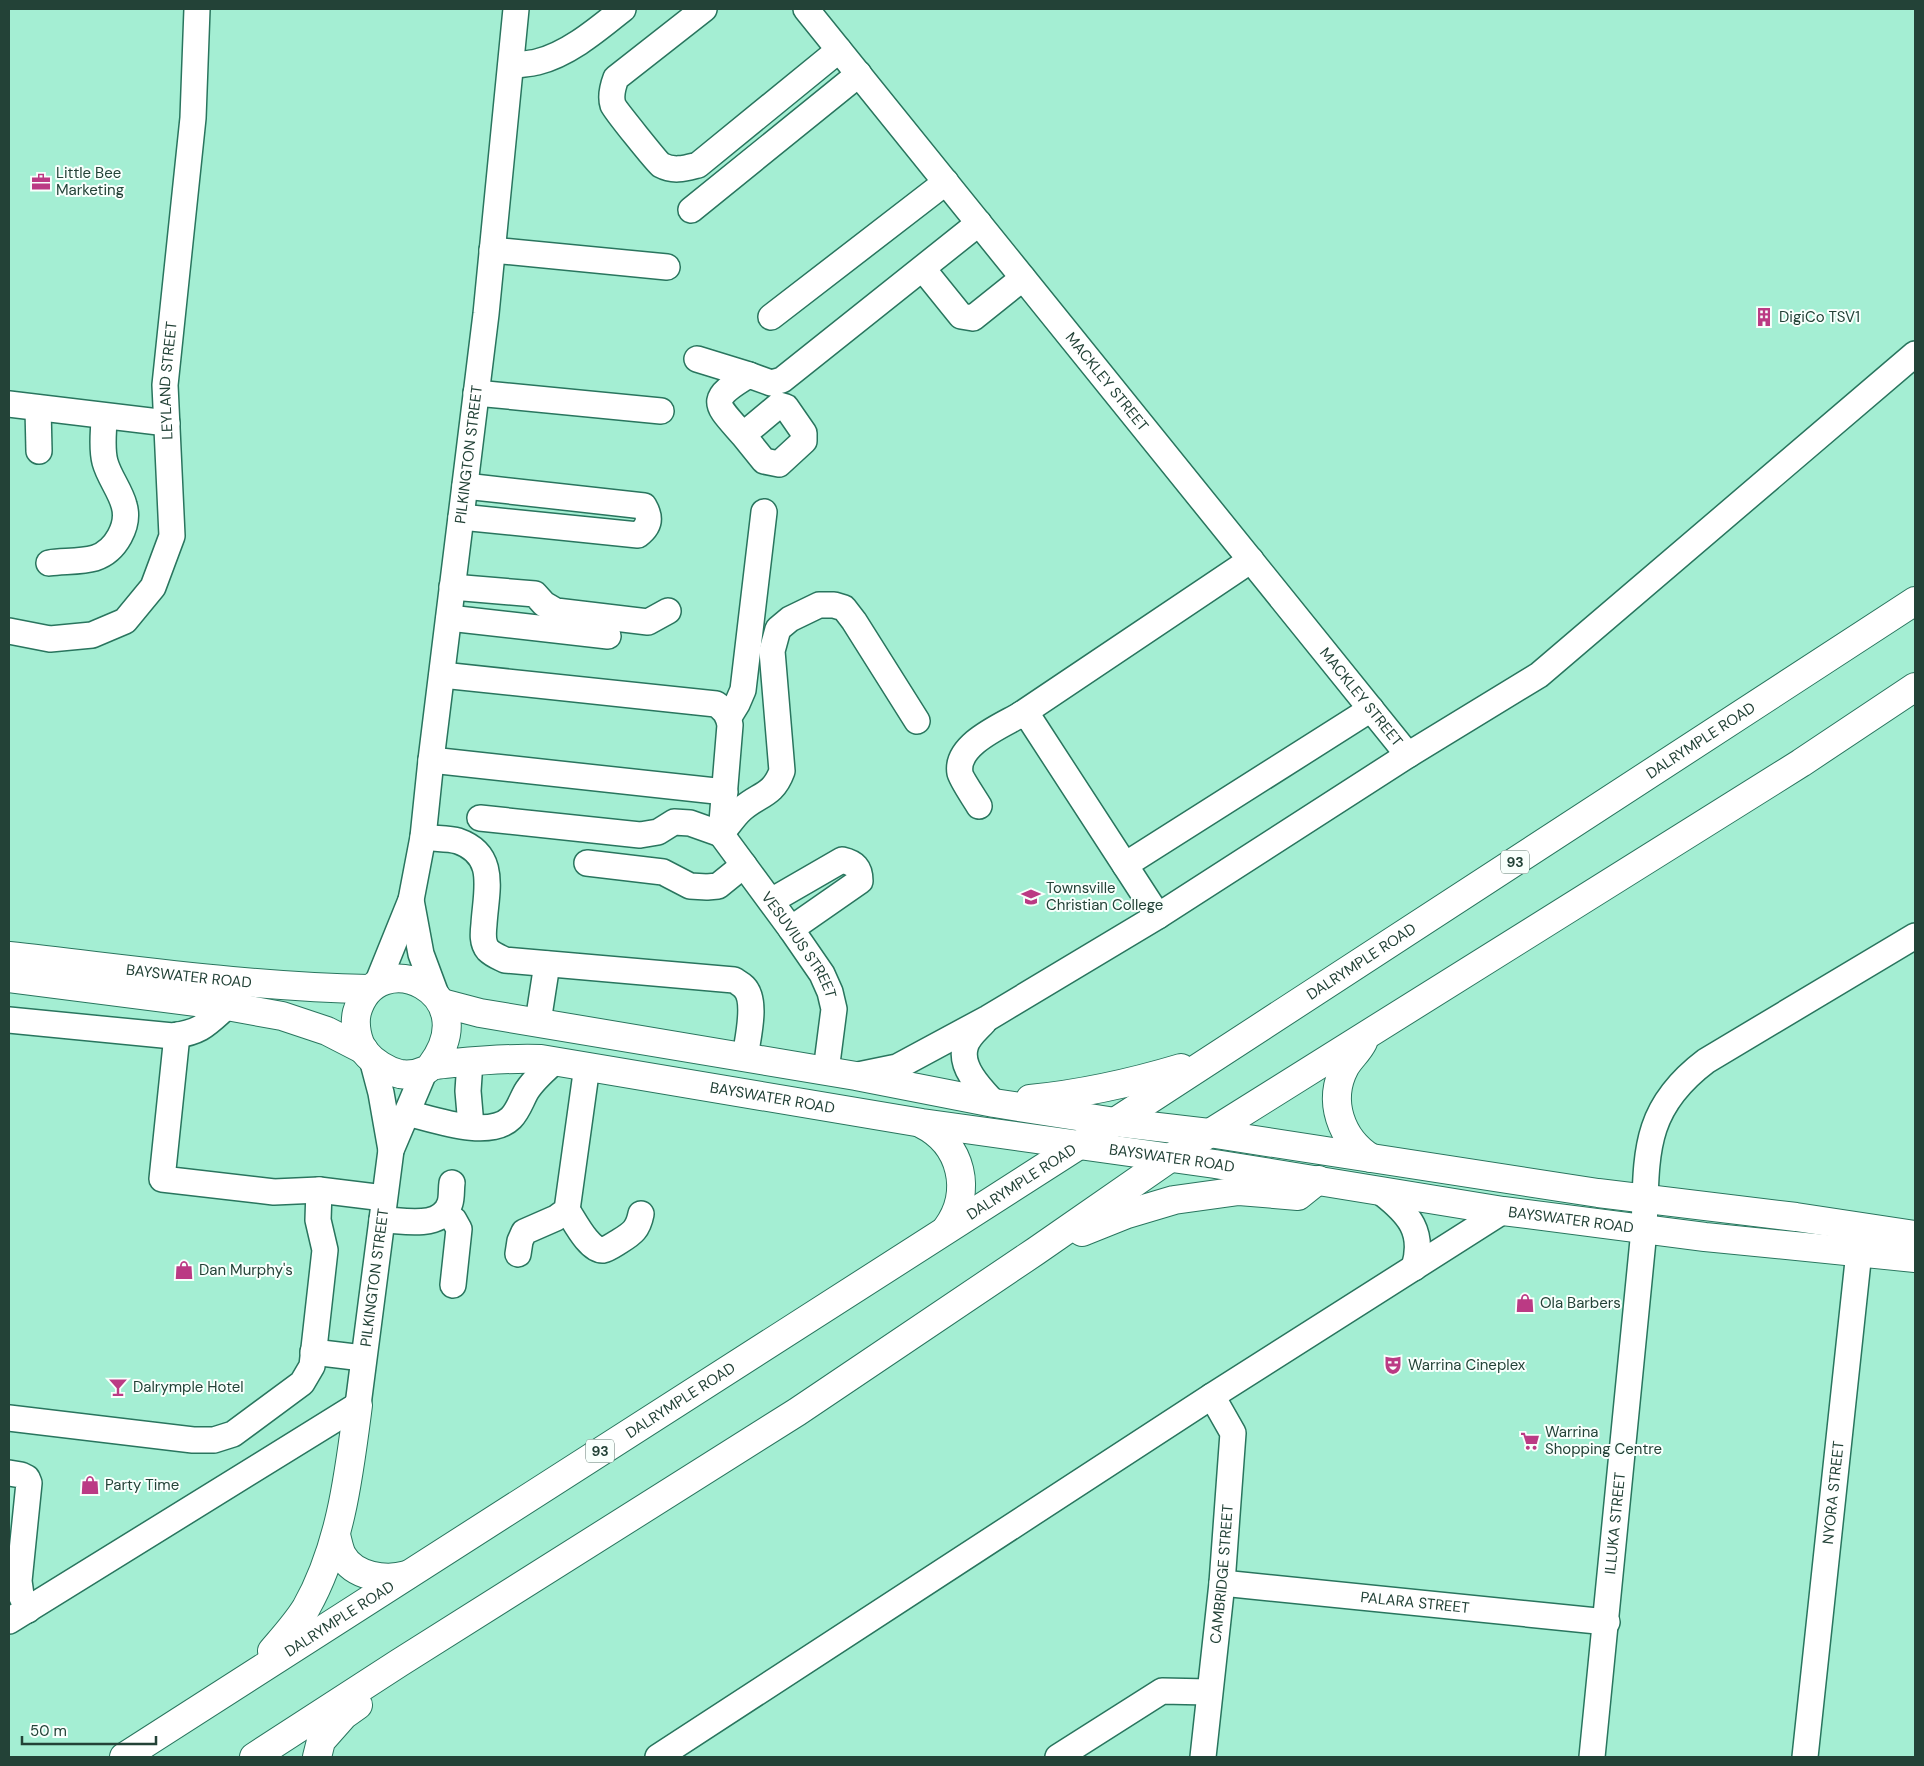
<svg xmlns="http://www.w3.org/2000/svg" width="1924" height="1766" viewBox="0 0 1924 1766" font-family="'DM Sans',sans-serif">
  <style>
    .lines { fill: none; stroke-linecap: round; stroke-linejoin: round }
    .minor-casing { stroke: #29755e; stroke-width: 28 }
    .major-casing { stroke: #29755e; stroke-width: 30 }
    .minor { stroke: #fff; stroke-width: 25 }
    .major { stroke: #fff; stroke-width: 28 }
    .labels { text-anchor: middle; stroke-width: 4; stroke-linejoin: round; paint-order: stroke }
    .shield { fill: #f8fffc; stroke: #637b72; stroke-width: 1 }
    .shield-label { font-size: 14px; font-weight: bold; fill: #234237 }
    .poi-label { font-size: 15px; fill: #234237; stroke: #f8fffc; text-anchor: start }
    .street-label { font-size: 15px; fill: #234237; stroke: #f8fffc }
  </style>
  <rect width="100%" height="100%" fill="#a4eed3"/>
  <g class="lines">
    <g class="minor-casing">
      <g id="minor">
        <path d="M704,9L616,78C613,86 610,96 613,105C615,110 657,162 661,165C674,172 686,168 698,165L839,50"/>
        <path id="s1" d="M806,9L1408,755"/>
        <path d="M511,66C519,64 529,64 537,62C569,54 598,29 623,9"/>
        <path d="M691,210L859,74"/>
        <path d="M492,250L667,267"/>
        <path d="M923,269L961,316L973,318L1023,278"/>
        <path d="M771,317L946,182"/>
        <path d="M697,359L749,375"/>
        <path d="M476,393L661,411"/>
        <path d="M9,404L167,423"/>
        <path d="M38,408L39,451"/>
        <path d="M743,435L764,461L779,464L804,441V433L786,407L779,405L743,435C715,403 707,400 749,375L771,383L782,380L979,223"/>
        <path d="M461,517L638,535C650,526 651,518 644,506L465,486"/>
        <path d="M49,563C63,561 81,562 95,558C116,551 130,525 124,505C120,490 109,477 105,462C101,447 104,431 104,416"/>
        <path d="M452,587L535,594L544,604L556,611L648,622L668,611"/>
        <path d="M449,618L608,636"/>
        <path id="s2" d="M9,631L50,639L92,635L125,621L153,587L172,536L165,385L193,118L197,9"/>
        <path d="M442,675L716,704C725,710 728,715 730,725L721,834"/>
        <path d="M1020,715L1251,560"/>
        <path d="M729,717L737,704L743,690L764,512"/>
        <path d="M431,760L725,792"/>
        <path d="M979,806C975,799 961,779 960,773C955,745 1001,726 1020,715L1030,719L1158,916"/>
        <path d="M480,818L640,835L658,832L674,822L690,823L721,834"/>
        <path d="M721,834C728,826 734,816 742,809C759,794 773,796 782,771L772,651L778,629L790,619L819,605H834L844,608L854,621L917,721"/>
        <path id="s3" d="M721,834L791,929L822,974L830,992L834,1009L826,1071"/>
        <path d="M423,837C434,839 448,838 458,841C498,855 486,891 484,924C483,933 482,943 488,950C493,955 499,957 505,960L734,980C737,982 741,984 744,987C758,1001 747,1040 745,1058"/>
        <path d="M587,863L663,872L690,886L707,887L718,886L744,865"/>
        <path d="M1125,865L1371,709"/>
        <path d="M411,900L421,954L437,997"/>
        <path d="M771,901L842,860C855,863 860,868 860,881L791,929"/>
        <path id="s4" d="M377,984L411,900L423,837L431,760L486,314L516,9"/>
        <path d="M9,1020L173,1036C201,1032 206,1025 227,1006"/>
        <path d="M538,1022L547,964"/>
        <path d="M984,1022C978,1029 967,1037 965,1048C960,1068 981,1089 994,1103"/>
        <path d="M177,1035L162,1179L274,1192L319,1190L384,1198"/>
        <path d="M372,1059L381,1093L391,1150"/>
        <path d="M470,1061L468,1091L471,1126"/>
        <path d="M858,1075L897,1067L988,1018L1158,916L1408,755L1539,675L1915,354"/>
        <path d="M407,1113C433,1119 489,1140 511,1118C518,1111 521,1101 526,1092C533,1080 545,1070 555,1061"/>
        <path d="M1382,1193C1409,1214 1425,1232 1414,1268"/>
        <path d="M567,1210C574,1220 589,1251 603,1250C608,1249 615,1244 620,1241C633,1233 638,1229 641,1214"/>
        <path d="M444,1213L454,1220L459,1229L453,1285"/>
        <path d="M382,1220C403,1220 442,1230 450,1203C452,1197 451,1189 452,1183"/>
        <path d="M518,1254L520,1241L524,1232L556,1218L567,1210L587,1066"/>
        <path d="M313,1352L363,1358"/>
        <path d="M9,1418L193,1440H214L233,1434L302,1383L312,1366L325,1250L318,1220L319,1190"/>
        <path d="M9,1473L21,1475L27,1478L29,1483L19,1581L21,1595L28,1610"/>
        <path id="s5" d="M1222,1583L1607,1622"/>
        <path id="s6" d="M9,1621L358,1405L391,1150L425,1070"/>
        <path d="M658,1757L1212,1396L1503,1211"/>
        <path d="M1058,1757L1162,1691L1209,1692"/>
        <path id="s7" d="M1203,1757L1222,1583L1233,1433L1212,1396"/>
        <path id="s8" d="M1592,1757L1644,1230C1647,1156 1641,1110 1706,1061L1915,936"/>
        <path id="s9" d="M1805,1757L1861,1233"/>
      </g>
    </g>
    <g class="major-casing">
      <g id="major">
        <path id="s10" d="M9,956C129,969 249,987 369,989"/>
        <path d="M9,978L227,1006L282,1016L327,1031L364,1050"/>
        <path d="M442,1003L480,1013L856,1076L994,1103L1115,1122L1209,1133L1598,1193L1796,1217L1915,1235"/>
        <path d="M1363,1042C1358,1052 1350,1058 1345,1067C1327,1101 1341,1139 1371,1158"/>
        <path id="s11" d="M431,1066C487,992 377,942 357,1012C354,1024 357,1042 365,1052C373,1062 387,1071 400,1074C408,1075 418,1074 426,1070C428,1069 430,1067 432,1066C438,1064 447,1064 454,1063C484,1060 512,1058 541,1059L922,1123L1215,1164L1503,1211L1705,1237L1915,1258"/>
        <path d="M1030,1099C1081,1094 1131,1083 1181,1068"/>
        <path d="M922,1124C962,1144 973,1192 947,1228"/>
        <path d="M1082,1232L1127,1214L1174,1200L1239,1191L1298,1196L1318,1180"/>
        <path d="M336,1535C338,1542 339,1549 342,1555C354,1577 386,1581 407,1575"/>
        <path d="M272,1651C284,1637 296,1624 306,1608C341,1546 349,1474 358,1405"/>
        <path id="s12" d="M124,1757L1115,1122L1915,601"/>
        <path d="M254,1757L399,1663L797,1412L1036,1251L1170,1158L1801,763L1915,687"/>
        <path d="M317,1757L321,1741L344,1715L358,1705"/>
      </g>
    </g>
    <use href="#minor" class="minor"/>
    <use href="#major" class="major"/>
  </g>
  <defs>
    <g id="office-bare" transform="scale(1.5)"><path d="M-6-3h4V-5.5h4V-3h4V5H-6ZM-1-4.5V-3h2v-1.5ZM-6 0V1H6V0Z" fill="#bb3a84" stroke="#f8fffc" stroke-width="2.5" paint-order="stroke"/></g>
    <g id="building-bare" transform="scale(1.5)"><path d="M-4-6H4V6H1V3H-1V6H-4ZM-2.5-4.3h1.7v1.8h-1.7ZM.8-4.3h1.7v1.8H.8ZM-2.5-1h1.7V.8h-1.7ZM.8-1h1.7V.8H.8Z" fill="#bb3a84" stroke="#f8fffc" stroke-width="2.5" paint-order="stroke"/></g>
    <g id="school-bare" transform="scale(1.5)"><path d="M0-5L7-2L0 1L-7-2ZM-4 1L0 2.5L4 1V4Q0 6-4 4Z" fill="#bb3a84" stroke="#f8fffc" stroke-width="2.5" paint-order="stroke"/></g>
    <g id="shop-bare" transform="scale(1.5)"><path d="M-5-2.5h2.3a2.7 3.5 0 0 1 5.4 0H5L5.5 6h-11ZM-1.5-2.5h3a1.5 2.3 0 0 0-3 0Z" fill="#bb3a84" stroke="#f8fffc" stroke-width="2.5" paint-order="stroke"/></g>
    <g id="theatre-bare" transform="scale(1.5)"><path d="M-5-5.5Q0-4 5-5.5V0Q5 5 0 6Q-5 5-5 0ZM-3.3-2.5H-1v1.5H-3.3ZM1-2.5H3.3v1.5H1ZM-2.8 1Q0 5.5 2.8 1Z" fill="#bb3a84" stroke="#f8fffc" stroke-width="2.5" paint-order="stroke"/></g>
    <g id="bar-bare" transform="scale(1.5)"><path d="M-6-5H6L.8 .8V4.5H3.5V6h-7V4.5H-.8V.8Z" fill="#bb3a84" stroke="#f8fffc" stroke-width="2.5" paint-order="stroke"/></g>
    <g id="supermarket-bare" transform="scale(1.5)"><path d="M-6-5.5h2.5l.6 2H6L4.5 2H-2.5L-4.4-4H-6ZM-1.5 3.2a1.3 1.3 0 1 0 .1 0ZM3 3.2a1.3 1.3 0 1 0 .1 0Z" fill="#bb3a84" stroke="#f8fffc" stroke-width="2.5" paint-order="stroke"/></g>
  </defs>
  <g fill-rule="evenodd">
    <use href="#office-bare" x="41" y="182"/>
    <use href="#building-bare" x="1764" y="317"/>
    <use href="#school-bare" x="1031" y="897"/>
    <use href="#shop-bare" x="184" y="1270"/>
    <use href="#shop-bare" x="1525" y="1303"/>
    <use href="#theatre-bare" x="1393" y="1365"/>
    <use href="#bar-bare" x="118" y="1387"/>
    <use href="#supermarket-bare" x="1530" y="1441"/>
    <use href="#shop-bare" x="90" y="1485"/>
  </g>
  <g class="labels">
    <g class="shield">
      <rect x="1501" y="850.5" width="28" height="23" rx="4"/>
      <rect x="586" y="1439.5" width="28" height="23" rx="4"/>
    </g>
    <g class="shield-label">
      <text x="1515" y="867">93</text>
      <text x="600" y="1456">93</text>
    </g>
    <g class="poi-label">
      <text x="56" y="178">Little Bee<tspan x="56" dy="17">Marketing</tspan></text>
      <text x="1779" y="322">DigiCo TSV1</text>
      <text x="1046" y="893">Townsville<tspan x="1046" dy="17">Christian College</tspan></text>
      <text x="199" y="1275">Dan Murphy's</text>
      <text x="1540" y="1308">Ola Barbers</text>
      <text x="1408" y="1370">Warrina Cineplex</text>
      <text x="133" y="1392">Dalrymple Hotel</text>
      <text x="1545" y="1437">Warrina<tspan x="1545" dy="17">Shopping Centre</tspan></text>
      <text x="105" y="1490">Party Time</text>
    </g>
    <g class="street-label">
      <text dy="5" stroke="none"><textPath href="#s2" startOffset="374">LEYLAND STREET</textPath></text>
      <text dy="5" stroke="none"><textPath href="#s1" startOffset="479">MACKLEY STREET</textPath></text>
      <text dy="5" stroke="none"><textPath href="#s4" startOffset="540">PILKINGTON STREET</textPath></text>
      <text dy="5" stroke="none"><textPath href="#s1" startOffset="884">MACKLEY STREET</textPath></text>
      <text dy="5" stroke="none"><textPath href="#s12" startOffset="1876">DALRYMPLE ROAD</textPath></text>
      <text dy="5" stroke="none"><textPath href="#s3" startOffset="136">VESUVIUS STREET</textPath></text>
      <text dy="5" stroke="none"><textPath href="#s12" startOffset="1471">DALRYMPLE ROAD</textPath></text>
      <text dy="5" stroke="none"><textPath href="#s10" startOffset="181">BAYSWATER ROAD</textPath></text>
      <text dy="5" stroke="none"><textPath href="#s11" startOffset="638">BAYSWATER ROAD</textPath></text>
      <text dy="5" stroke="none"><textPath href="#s11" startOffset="1042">BAYSWATER ROAD</textPath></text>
      <text dy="5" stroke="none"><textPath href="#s12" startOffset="1066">DALRYMPLE ROAD</textPath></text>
      <text dy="5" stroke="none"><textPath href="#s11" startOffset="1446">BAYSWATER ROAD</textPath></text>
      <text dy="5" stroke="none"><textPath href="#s6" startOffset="539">PILKINGTON STREET</textPath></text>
      <text dy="5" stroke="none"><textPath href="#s12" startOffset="661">DALRYMPLE ROAD</textPath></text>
      <text dy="5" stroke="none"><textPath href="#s9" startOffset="266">NYORA STREET</textPath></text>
      <text dy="5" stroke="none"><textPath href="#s8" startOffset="235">ILLUKA STREET</textPath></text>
      <text dy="5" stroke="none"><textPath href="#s7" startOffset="184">CAMBRIDGE STREET</textPath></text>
      <text dy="5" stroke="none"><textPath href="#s5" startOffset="194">PALARA STREET</textPath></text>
      <text dy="5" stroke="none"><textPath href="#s12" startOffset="256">DALRYMPLE ROAD</textPath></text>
    </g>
  </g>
  <rect width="1924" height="1766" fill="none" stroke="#234237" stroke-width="20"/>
  <path d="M22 1736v8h134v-8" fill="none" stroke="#234237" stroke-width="2.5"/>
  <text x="30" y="1736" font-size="15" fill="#234237" stroke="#f8fffc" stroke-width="4" paint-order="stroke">50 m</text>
</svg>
